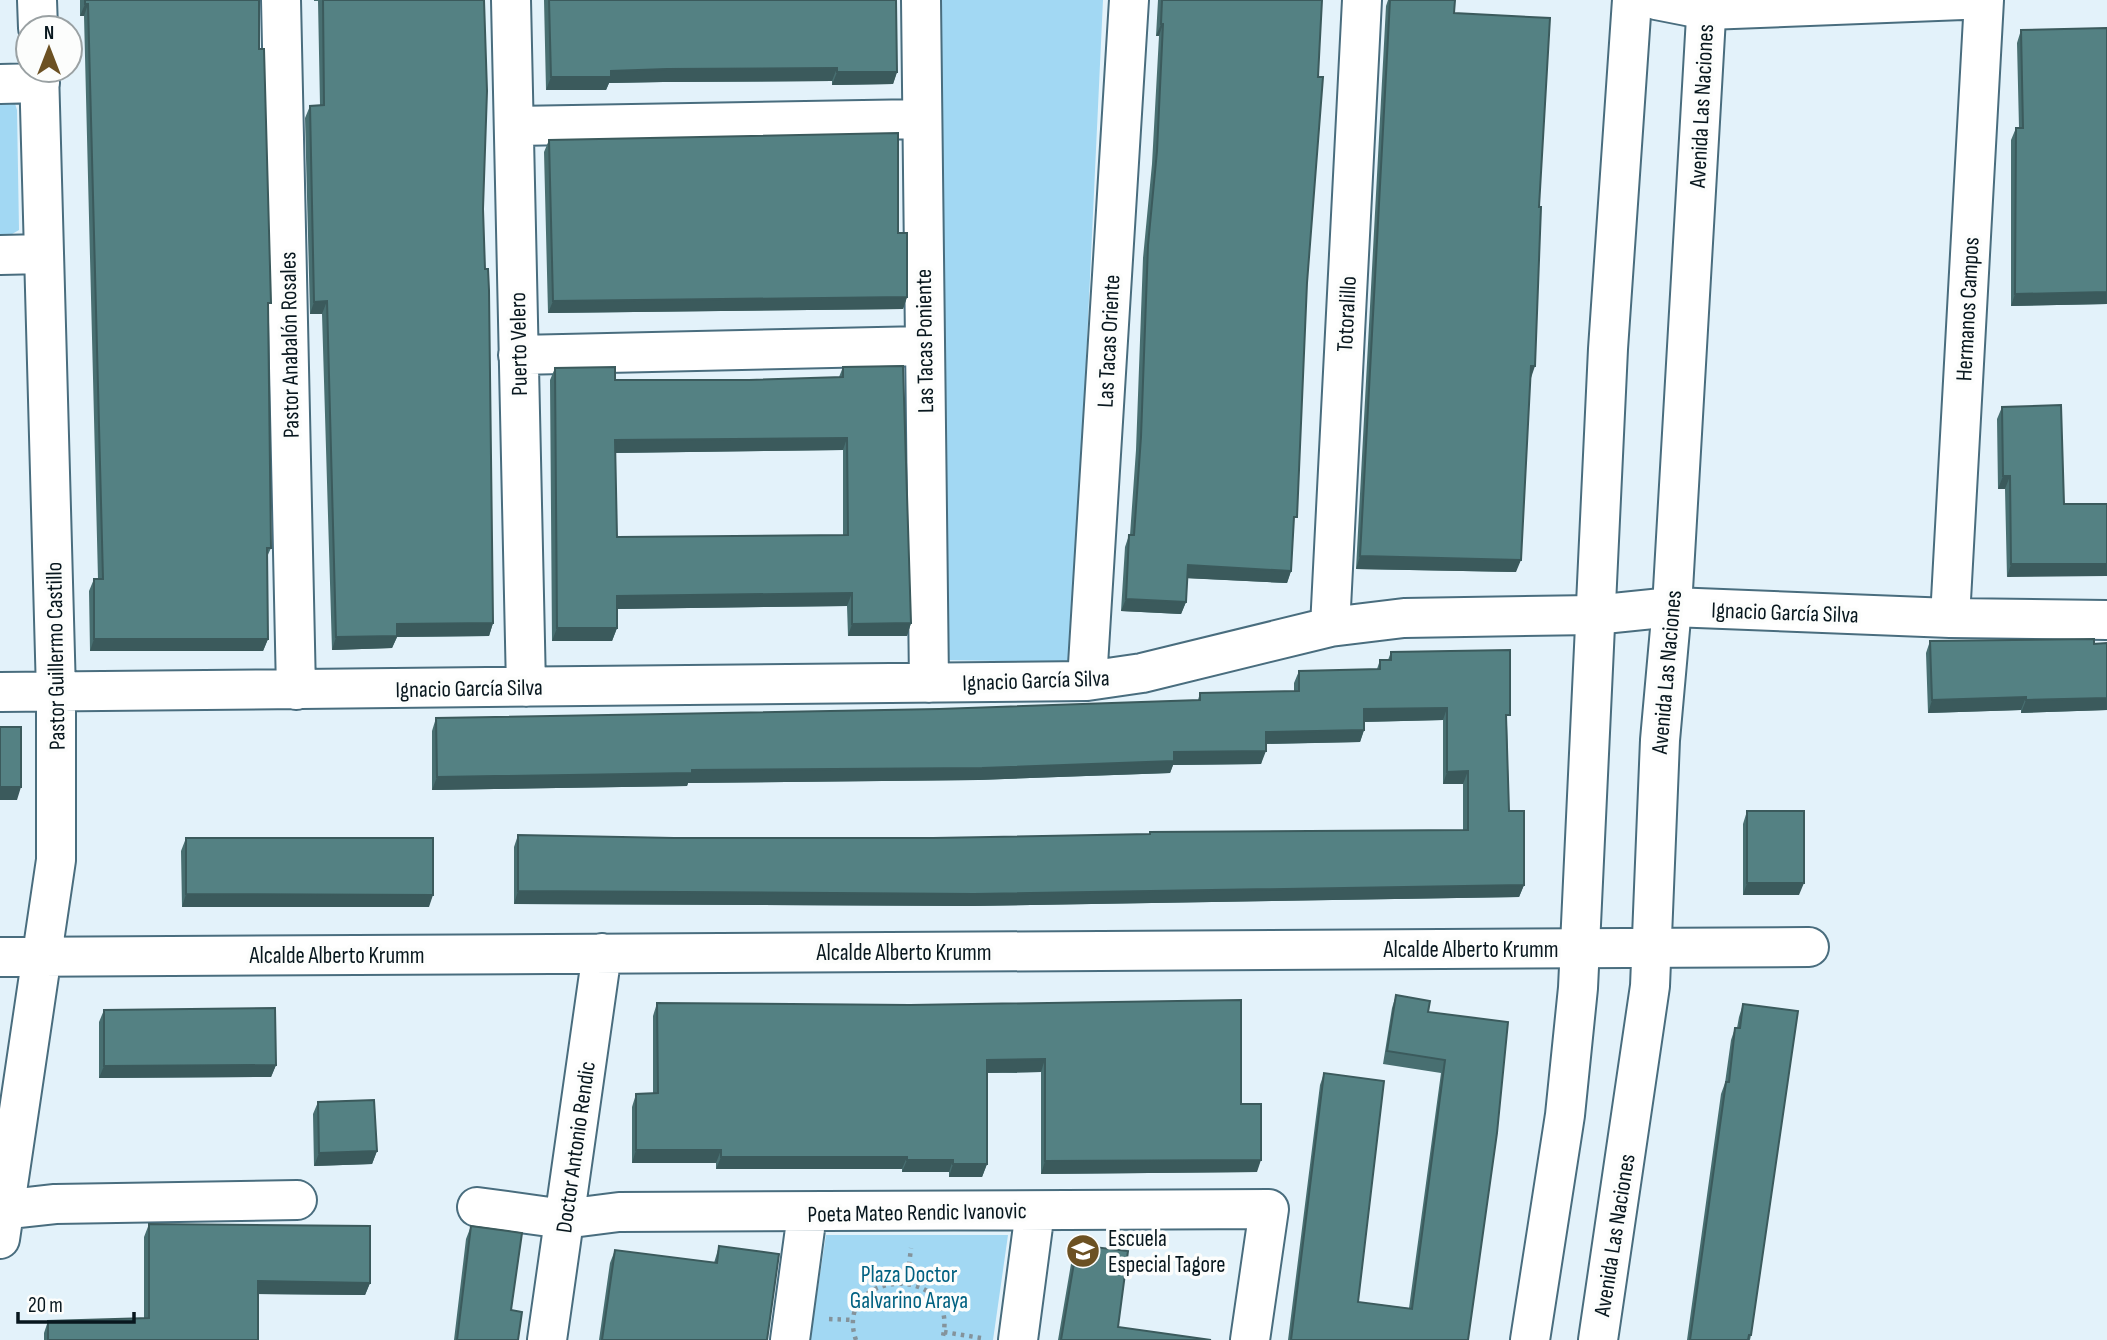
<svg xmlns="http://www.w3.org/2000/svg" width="2107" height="1340" viewBox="0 0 2107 1340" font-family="'Sofia Sans Condensed',sans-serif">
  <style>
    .green { fill: #a2d8f3 }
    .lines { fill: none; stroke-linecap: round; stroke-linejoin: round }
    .street-casing { stroke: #496d7e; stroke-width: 42 }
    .secondary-casing { stroke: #496d7e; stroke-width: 42 }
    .path { stroke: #84939b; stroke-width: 4.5; stroke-dasharray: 3.5 5; stroke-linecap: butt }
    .street { stroke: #fff; stroke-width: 38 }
    .secondary { stroke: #fff; stroke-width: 38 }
    .wall { fill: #486f71; fill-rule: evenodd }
    .shaded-wall { fill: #3b5a5c }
    .building { fill: #548183; stroke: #3b5a5c; stroke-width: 2; fill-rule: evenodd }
    .labels { text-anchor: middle; stroke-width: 7; stroke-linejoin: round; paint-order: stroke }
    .street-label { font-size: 23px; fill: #08171e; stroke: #fcfdfc }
    .poi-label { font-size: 23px; fill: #08171e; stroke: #fcfdfc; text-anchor: start }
    .park-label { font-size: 23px; fill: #006181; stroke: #fcfdfc }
  </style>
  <rect width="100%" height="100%" fill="#e3f2fa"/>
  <path class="green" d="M932,0H1103L1072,662L941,660Z
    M0,90L14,100L17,110L19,230L0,241Z
    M826,1235H1008L993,1340H810Z"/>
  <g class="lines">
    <g class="street-casing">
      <path id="street" d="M37,0L38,28
        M281,0L296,690
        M511,0L526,687
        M921,0L929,683
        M1656,0L1707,10L1963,0
        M0,84L40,83
        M514,126L921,119
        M0,255L44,254
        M518,355L924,346
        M1950,618L1984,0
        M1330,627L1362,0
        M1087,681L1129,0
        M0,692L1087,681L1142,673L1330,627L1404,618L1594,615L1672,607L1950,618L2107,620
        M0,957L1809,947
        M477,1207L564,1219L619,1212L1269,1209L1250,1340
        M0,1210L55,1204L297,1200
        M0,1239L56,860V692L39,70
        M547,1340L602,953
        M790,1340L807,1214
        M1018,1340L1035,1211"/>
    </g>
    <g class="secondary-casing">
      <path id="secondary" d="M1530,1340L1565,1115L1578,988L1608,349L1632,0
        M1598,1340L1650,986L1660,740L1672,607L1707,0"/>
    </g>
    <path class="path" d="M907,1282L911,1248
      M829,1319L853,1320
      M944,1332L981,1338
      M856,1340C831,1268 964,1262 942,1340"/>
    <use href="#street" class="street"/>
    <use href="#secondary" class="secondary"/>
  </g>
  <path class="wall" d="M80,0H259V49L268,311L271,548L267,557L268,639L263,651H90L89,591L94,579H98L84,16H80Z
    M314,0H484L483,209L493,623L489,636L397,637L392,648L332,650L322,314H310L305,118L310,106L320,105L318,1H314Z
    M544,0H896L897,72L893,84L832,85V81L663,82L609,83L606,90H546Z
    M1158,0H1322L1291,571L1287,583L1187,578L1186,602L1181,614L1121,611L1125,547L1129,535H1130L1136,450L1143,258L1152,164L1159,36H1156Z
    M1388,0H1455L1454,13L1539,207L1531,378H1530L1516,572L1356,569L1386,6Z
    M2021,30L2107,304L2011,306V140L2016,128H2019L2017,43Z
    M549,140L898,233L907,297L903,309L548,313L544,152Z
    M843,367L911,623L907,636H848L847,606L617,609V628L612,641H552L550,380L555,368L615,380H749L839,377ZM843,450V535L617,537L615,453Z
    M2002,407L2064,504L2007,577L2005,489H1998L1997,419Z
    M1930,641L2107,643V710L2021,713V710L1928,713L1926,653Z
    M1391,652L1507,725L1509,811L1524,885L1519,897L970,906L514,904V847L518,835L674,838H933L1149,834L1150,832L1463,830V784H1443V720L1364,722V730L1360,742L1266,744L1261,764L1173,765L1170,773L978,780L688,783L687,786L432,790V731L436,718L939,709L1198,700L1200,693L1294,691V683L1299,671L1377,669L1380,660H1388Z
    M1747,811L1799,895H1743V824Z
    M186,838L429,907H182L181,851Z
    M1396,995L1428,1012L1508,1022L1468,1340H1288L1320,1085L1324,1073L1358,1302L1409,1308L1441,1073L1383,1064L1392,1008Z
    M657,1003L910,1005L1241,1104L1257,1172L1041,1174V1072L987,1073V1164L982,1177H949V1172H902V1169H716V1163H632V1107L636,1094H653V1016Z
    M1743,1004L1751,1335L1750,1340H1687L1721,1094L1725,1083L1731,1040L1735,1028H1737L1739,1017Z
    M104,1010L276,1065L271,1077L99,1078V1022Z
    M318,1102L377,1151L372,1164L314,1166L313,1114Z
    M149,1224L370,1283L365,1295L258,1294V1340H44V1333L48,1321L144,1318V1237Z
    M471,1226L511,1310L518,1340H454L466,1239Z
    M1077,1245L1118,1327L1211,1340H1058L1072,1258Z
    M719,1246L767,1340H599L610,1263L615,1250L714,1263Z"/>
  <path class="shaded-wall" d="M85,4H88L84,16H80Z
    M1161,24H1163L1159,36H1156Z
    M837,68L832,81L663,82L609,83L606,90H546L551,77L611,71L667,69Z
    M837,72H897L893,84L832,85Z
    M2107,292V304L2011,306L2015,294Z
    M907,297L903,309L548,313L553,301Z
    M327,301L322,314H310L314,302Z
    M1531,366H1535L1531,378H1526Z
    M847,438L843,450L610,453L615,440Z
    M2003,476H2010L2005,489H1998Z
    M1360,556L1521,560L1516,572L1356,569Z
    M2011,564H2107V576L2007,577Z
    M1188,565L1291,571L1287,583L1183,578Z
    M852,593L847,606L612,609L617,596Z
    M1126,599L1186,602L1181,614L1121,611Z
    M493,623L489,636L397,637L392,648L332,650L336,637L397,624Z
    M911,623L907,636H848L852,624Z
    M557,628H617L612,641H552Z
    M94,639H268L263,651H90Z
    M2026,697L2021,710L1928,713L1932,700Z
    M2107,698V710L2021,713L2026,700Z
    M1447,708L1443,720L1359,722L1364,709Z
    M1364,730L1360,742L1261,744L1266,732Z
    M1266,751L1261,764L1173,765L1170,773L978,780L688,783L687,786L432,790L437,777L692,770L1174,752Z
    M1468,771L1463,784H1443L1447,772Z
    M0,787H21L17,800H0Z
    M1747,883H1804L1799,895H1743Z
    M1524,885L1519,897L970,906L514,904L518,891Z
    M186,894L433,895L429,907H182Z
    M1045,1059L1041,1072L982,1073L987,1060Z
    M276,1065L271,1077L99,1078L104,1066Z
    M636,1150H721L716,1163H632Z
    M377,1151L372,1164L314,1166L319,1153Z
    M721,1157H907L902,1169H716Z
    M907,1160H953L949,1172H902Z
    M1261,1160L1257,1172L1041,1174L1045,1161Z
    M953,1164H987L982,1177H949Z
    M258,1281L370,1283L365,1295L253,1294Z"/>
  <path class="building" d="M85,0H259V49H264L271,303H268L271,548H267L268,639H94V579H103L88,4H85Z
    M323,0H484L487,91L483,209L485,269H488L489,290L493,623L397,624V636L336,637L327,301L314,302L310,106L324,105Z
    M549,0H896L897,72H837V68L667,69L611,71V77H551Z
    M1162,0H1322L1318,77H1323L1307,283L1297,517H1294L1291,571L1188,565L1186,602L1126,599L1129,535H1134L1141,437L1148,245L1157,151L1163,24H1161Z
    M1390,0H1455L1454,13L1550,18L1539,207H1541L1535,366H1531L1521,560L1360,556Z
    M2107,28V292L2015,294L2016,128H2023L2021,30Z
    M898,133V233H907V297L553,301L549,140Z
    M903,366L911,623L852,624V593L617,596V628H557L555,368L615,367V380H749L843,377V367ZM847,438L848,535L617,537L615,440Z
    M2061,405L2064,504H2107V564H2011L2010,476H2003L2002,407Z
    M2094,639V644L2107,643V698L2026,700V697L1932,700L1930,641Z
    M1510,650V715H1506L1509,811H1524V885L974,894L518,891V835L674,838H933L1150,834V832L1468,830V771L1447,772V708L1364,709V730L1266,732V751L1174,752V761L982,768L692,770V773L437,777L436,718L939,709L1200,700V693L1299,691V671L1380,669V660H1391V652Z
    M0,727H21V787H0Z
    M1747,811H1804V883H1747Z
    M186,838H433V895L186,894Z
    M1396,995L1430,1001L1428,1012L1508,1022L1497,1133L1468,1340H1291L1324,1073L1384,1081L1358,1302L1412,1309L1445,1060L1387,1051Z
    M1241,1000V1104H1261V1160L1045,1161V1059L987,1060V1164H953V1160H907V1157H721V1150H636V1094L658,1093L657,1003L910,1005Z
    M1743,1004L1798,1011L1751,1335H1749L1748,1340H1690L1726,1082H1729L1735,1028H1740Z
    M275,1008L276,1065L104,1066V1010Z
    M374,1100L377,1151L319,1153L318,1102Z
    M149,1224L370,1226V1283L258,1281V1340H48V1321L149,1318Z
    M471,1226L522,1233L511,1310L522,1312L518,1340H457Z
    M1077,1245L1128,1251L1118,1327L1211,1340H1061Z
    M719,1246L779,1254L767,1340H602L615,1250L717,1263Z"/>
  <defs>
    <g id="school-disc" transform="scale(1.75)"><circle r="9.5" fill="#6c5123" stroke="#fcfdfc"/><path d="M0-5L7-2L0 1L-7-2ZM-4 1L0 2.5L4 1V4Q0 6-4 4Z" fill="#fff"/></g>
  </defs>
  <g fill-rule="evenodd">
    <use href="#school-disc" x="1083" y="1251"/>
  </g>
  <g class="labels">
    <g class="street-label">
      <text transform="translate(1701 106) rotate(-87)" y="8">Avenida Las Naciones</text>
      <text transform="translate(1967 309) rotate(-87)" y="8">Hermanos Campos</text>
      <text transform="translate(1346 314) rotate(-87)" y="8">Totoralillo</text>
      <text transform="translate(924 341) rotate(-91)" y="8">Las Tacas Poniente</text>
      <text transform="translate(1108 341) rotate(-87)" y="8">Las Tacas Oriente</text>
      <text transform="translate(518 344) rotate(-91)" y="8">Puerto Velero</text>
      <text transform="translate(289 345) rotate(-91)" y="8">Pastor Anabalón Rosales</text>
      <text transform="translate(1785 612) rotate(2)" y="8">Ignacio García Silva</text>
      <text transform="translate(55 656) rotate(-91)" y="8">Pastor Guillermo Castillo</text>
      <text transform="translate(1666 672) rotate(-85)" y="8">Avenida Las Naciones</text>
      <text transform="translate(1036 680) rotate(-2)" y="8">Ignacio García Silva</text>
      <text transform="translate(469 688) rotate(-1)" y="8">Ignacio García Silva</text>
      <text x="1471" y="957">Alcalde Alberto Krumm</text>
      <text x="904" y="960">Alcalde Alberto Krumm</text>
      <text x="337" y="963">Alcalde Alberto Krumm</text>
      <text transform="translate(575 1147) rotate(-82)" y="8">Doctor Antonio Rendic</text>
      <text transform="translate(917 1212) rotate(-1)" y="8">Poeta Mateo Rendic Ivanovic</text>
      <text transform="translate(1614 1235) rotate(-81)" y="8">Avenida Las Naciones</text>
    </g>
    <g class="poi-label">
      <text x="1108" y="1246">Escuela<tspan x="1108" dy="26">Especial Tagore</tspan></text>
    </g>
    <g class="park-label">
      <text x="909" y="1282">Plaza Doctor<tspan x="909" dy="26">Galvarino Araya</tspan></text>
    </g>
  </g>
  <g transform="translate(49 49)"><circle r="33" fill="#fcfdfc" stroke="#9aa1a3" stroke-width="2"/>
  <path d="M0-5L12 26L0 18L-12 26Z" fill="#6c5123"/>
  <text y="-10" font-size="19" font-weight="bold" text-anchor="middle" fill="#08171e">N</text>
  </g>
  <path d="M18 1312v10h116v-10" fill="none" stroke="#08171e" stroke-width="3.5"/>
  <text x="28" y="1312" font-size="21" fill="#08171e" stroke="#fcfdfc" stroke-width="5" paint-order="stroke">20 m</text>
</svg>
